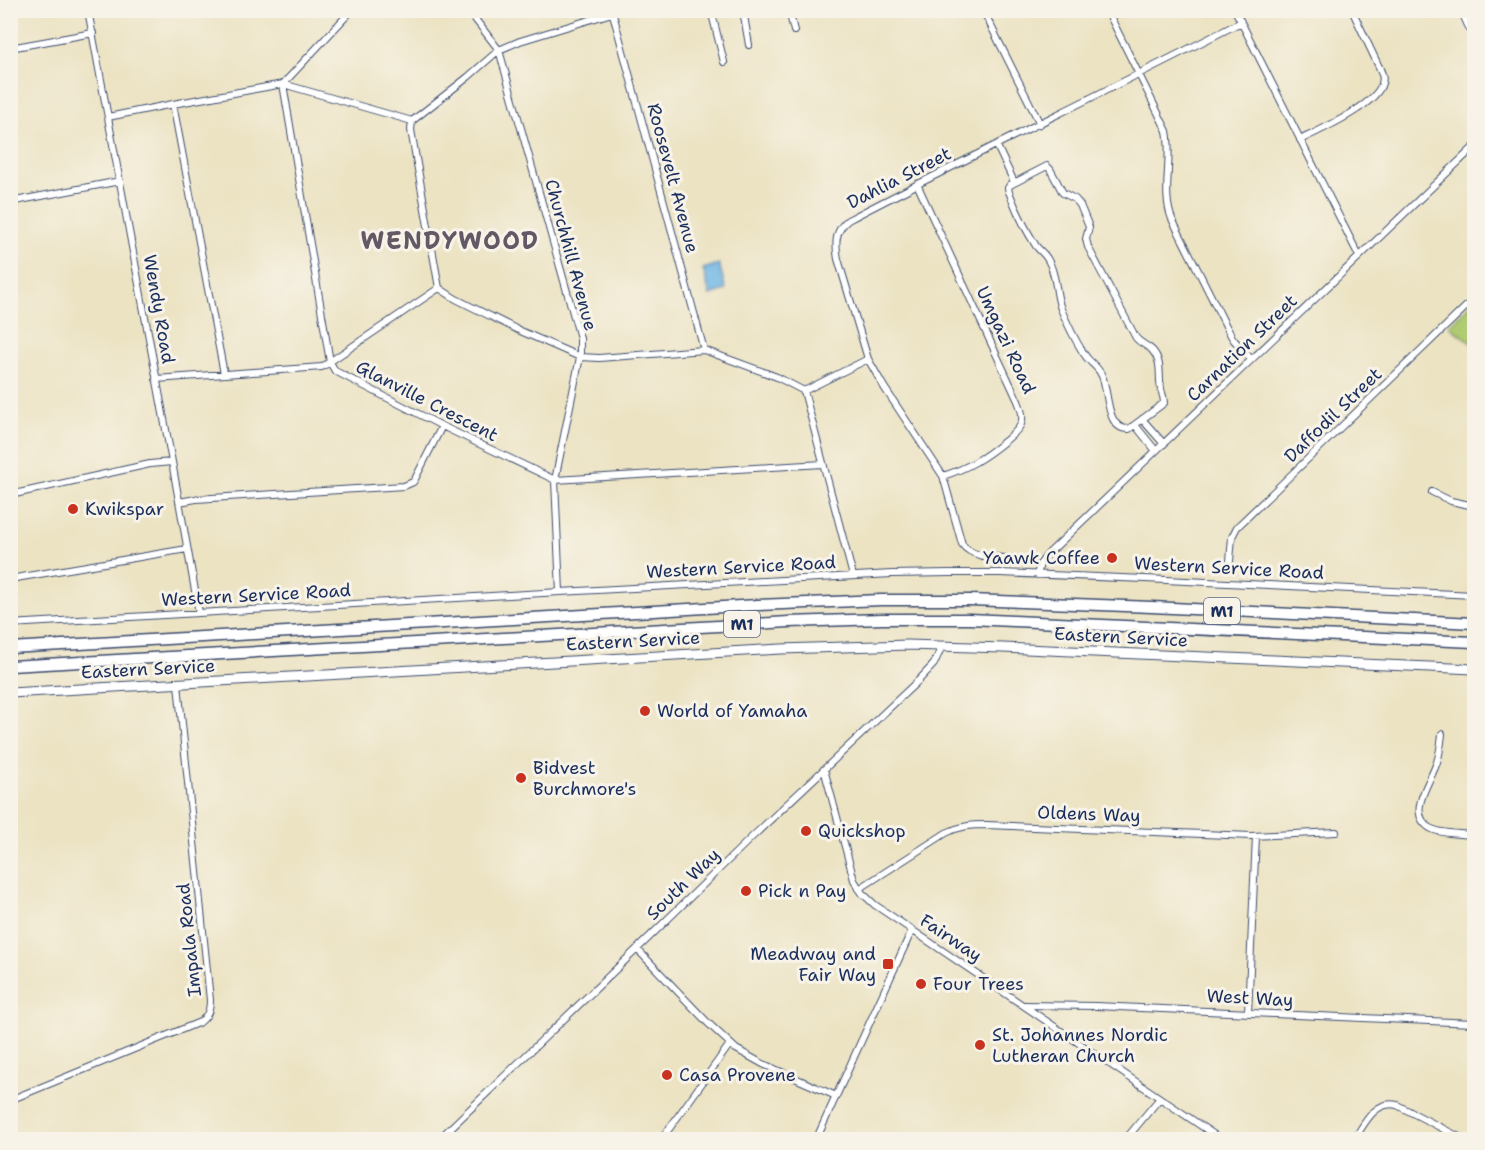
<svg xmlns="http://www.w3.org/2000/svg" width="1485" height="1150" viewBox="0 0 1485 1150" font-family="'Shantell Sans',sans-serif">
  <style>
    .green { fill: #afca70; stroke: #657c67; stroke-width: 1.5 }
    .water { fill: #6bb4e3; stroke: #4372a0; stroke-width: 1.5 }
    .lines { fill: none; stroke-linecap: round; stroke-linejoin: round }
    .street-casing { stroke: #3a4a6d; stroke-width: 8 }
    .primary-casing { stroke: #3a4a6d; stroke-width: 11 }
    .highway-casing { stroke: #3a4a6d; stroke-width: 13 }
    .street { stroke: #fff; stroke-width: 6 }
    .primary { stroke: #fff; stroke-width: 9 }
    .highway { stroke: #fff; stroke-width: 10 }
    .poi-dot { fill: #c8321e; stroke: #f7f3e8; stroke-width: 2 }
    .labels { text-anchor: middle; stroke-width: 6; stroke-linejoin: round; paint-order: stroke }
    .shield { fill: #f7f3e8; stroke: #5d6a87; stroke-width: 1.5 }
    .shield-label { font-size: 16px; font-weight: bold; fill: #1b2f5e }
    .street-label { font-size: 18px; fill: #1b2f5e; stroke: #f7f3e8 }
    .poi-label { font-size: 18px; fill: #1b2f5e; stroke: #f7f3e8; text-anchor: start }
    .district-label { font-size: 24px; font-weight: bold; letter-spacing: 1.5px; fill: #635964; stroke: #f7f3e8 }
  </style>
  <rect width="100%" height="100%" fill="#f7f3e8"/>
  <filter id="ink" filterUnits="userSpaceOnUse"><feTurbulence type="fractalNoise" baseFrequency=".0167" numOctaves="2"/><feDisplacementMap in="SourceGraphic" scale="12" xChannelSelector="R" yChannelSelector="G"/><feConvolveMatrix kernelMatrix="1 2 1 2 8 2 1 2 1" color-interpolation-filters="sRGB"/></filter>
  <filter id="wash" filterUnits="userSpaceOnUse"><feTurbulence type="fractalNoise" baseFrequency=".008" numOctaves="4" result="noise"/><feDisplacementMap in="SourceGraphic" scale="24" xChannelSelector="R" yChannelSelector="G"/><feGaussianBlur stdDeviation="1.35" result="paint"/><feColorMatrix in="noise" values="0 0 0 0 0 0 0 0 0 0 0 0 0 0 0 0 0 1.4 0 .05"/><feComposite in="paint" operator="in"/></filter>
  <g filter="url(#wash)">
    <rect width="100%" height="100%" fill="#ece3c3"/>
    <path class="green" d="M1474,301V345L1449,326Z"/>
    <path class="water" d="M719,264L726,290L710,295L703,269Z"/>
  </g>
  <g filter="url(#ink)">
    <g class="lines">
      <g class="street-casing">
        <path id="street" d="M88,10L172,462L199,613
          M352,10L283,84L330,362L335,371L442,426L555,480L823,464
          M468,10L499,50L580,338V357L555,480L560,592
          M622,10L520,41L499,50L468,77L412,121L411,130L439,288L456,299L516,329L580,357L599,358L704,350L777,377L804,391
          M711,10L724,62
          M743,10L749,45
          M789,10L794,31
          M983,10L1040,124
          M1107,10L1167,131C1173,160 1161,192 1172,219L1227,328L1233,339L1251,359
          M1235,10L1359,256
          M1461,10L1469,28L1474,35
          M613,14L704,350
          M10,48L93,33
          M173,104L224,374
          M108,117L173,104L283,84L412,121
          M1300,140C1320,130 1377,105 1382,83C1384,78 1382,73 1380,69L1352,10
          M997,146L1014,182
          M1047,166L1050,169L1063,193L1075,199L1080,205L1089,227L1086,239L1088,247L1136,338C1141,344 1147,345 1152,350C1163,362 1158,375 1161,389C1162,394 1164,397 1164,403L1129,429C1105,430 1109,390 1102,376C1099,368 1092,364 1087,358C1078,346 1067,323 1061,309C1055,293 1057,275 1048,260C1045,254 1040,251 1036,246C1026,230 1016,210 1009,192L1008,188L1010,185Z
          M917,184L1018,401C1021,409 1024,416 1021,424C1018,431 1011,436 1005,441C984,458 968,468 943,476
          M10,202L120,181
          M156,379L322,367L439,288
          M804,391L853,576
          M804,391L868,359
          M1142,419L1164,444
          M1135,425L1156,451
          M1432,492L1451,501L1474,506
          M10,495L150,464L172,462
          M179,502L196,499L404,486L413,482L415,479L442,426
          M1019,559C1001,557 973,560 962,544L943,476L884,387L868,359L838,259C835,243 835,230 848,220C978,152 1110,90 1241,22
          M1230,561L1232,537L1237,527L1474,299
          M1037,575L1040,564L1048,554L1474,147
          M10,579L187,549
          M10,603L14,624
          M10,624L560,592L892,574L949,573H1000L1145,579L1474,595
          M1442,734C1441,743 1440,753 1437,762C1431,782 1404,814 1432,829C1442,834 1463,834 1474,835
          M824,769L854,880L862,893L875,905L1222,1140
          M859,889L946,833C960,826 971,825 986,825L1251,836L1336,832
          M637,949L708,1023L736,1049L763,1064L836,1096
          M1024,1005L1096,1006L1474,1023
          M1248,1013L1256,836
          M10,1100L200,1022C208,1016 210,1010 210,1000L178,684
          M438,1140L637,949L751,838L919,680L934,664L942,646
          M661,1140L730,1044
          M816,1140L912,930
          M1125,1140L1160,1098
          M1354,1140C1364,1124 1375,1100 1397,1105L1465,1140"/>
      </g>
      <g class="primary-casing">
        <path id="primary" d="M10,693L781,649L908,645L1003,648L1474,669"/>
      </g>
      <g class="highway-casing">
        <path id="highway" d="M10,648L758,605L881,600H970L1152,607L1474,623
          M10,666L789,622L882,619H969L1474,642"/>
      </g>
      <use href="#street" class="street"/>
      <use href="#primary" class="primary"/>
      <use href="#highway" class="highway"/>
    </g>
  </g>
  <g class="poi-dot">
    <circle cx="73" cy="509" r="6"/>
    <circle cx="1112" cy="558" r="6"/>
    <circle cx="645" cy="711" r="6"/>
    <circle cx="521" cy="778" r="6"/>
    <circle cx="806" cy="831" r="6"/>
    <circle cx="746" cy="891" r="6"/>
    <rect x="882" y="958" width="12" height="12" rx="3"/>
    <circle cx="921" cy="984" r="6"/>
    <circle cx="980" cy="1045" r="6"/>
    <circle cx="667" cy="1075" r="6"/>
  </g>
  <g class="labels">
    <g class="shield">
      <rect x="1204" y="598" width="36" height="26" rx="4.5"/>
      <rect x="724" y="611" width="36" height="26" rx="4.5"/>
    </g>
    <g class="shield-label">
      <text x="1222" y="617">M1</text>
      <text x="742" y="630">M1</text>
    </g>
    <g class="street-label">
      <text transform="translate(673 178) rotate(75)" y="6">Roosevelt Avenue</text>
      <text transform="translate(899 178) rotate(-27)" y="6">Dahlia Street</text>
      <text transform="translate(571 255) rotate(75)" y="6">Churchhill Avenue</text>
      <text transform="translate(159 309) rotate(80)" y="6">Wendy Road</text>
      <text transform="translate(1006 340) rotate(65)" y="6">Umgazi Road</text>
      <text transform="translate(1242 348) rotate(-44)" y="6">Carnation Street</text>
      <text transform="translate(427 401) rotate(27)" y="6">Glanville Crescent</text>
      <text transform="translate(1333 415) rotate(-44)" y="6">Daffodil Street</text>
      <text transform="translate(741 567) rotate(-3)" y="6">Western Service Road</text>
      <text transform="translate(1229 568) rotate(3)" y="6">Western Service Road</text>
      <text transform="translate(256 595) rotate(-3)" y="6">Western Service Road</text>
      <text transform="translate(1121 637) rotate(3)" y="6">Eastern Service</text>
      <text transform="translate(633 641) rotate(-3)" y="6">Eastern Service</text>
      <text transform="translate(148 669) rotate(-3)" y="6">Eastern Service</text>
      <text transform="translate(1089 814) rotate(2)" y="6">Oldens Way</text>
      <text transform="translate(683 884) rotate(-44)" y="6">South Way</text>
      <text transform="translate(951 938) rotate(34)" y="6">Fairway</text>
      <text transform="translate(189 940) rotate(-96)" y="6">Impala Road</text>
      <text transform="translate(1250 998) rotate(3)" y="6">West Way</text>
    </g>
    <g class="poi-label">
      <text x="85" y="515">Kwikspar</text>
      <text x="1100" y="564" text-anchor="end">Yaawk Coffee</text>
      <text x="657" y="717">World of Yamaha</text>
      <text x="533" y="774">Bidvest<tspan x="533" dy="21">Burchmore's</tspan></text>
      <text x="818" y="837">Quickshop</text>
      <text x="758" y="897">Pick n Pay</text>
      <text x="876" y="960" text-anchor="end">Meadway and<tspan x="876" dy="21">Fair Way</tspan></text>
      <text x="933" y="990">Four Trees</text>
      <text x="992" y="1041">St. Johannes Nordic<tspan x="992" dy="21">Lutheran Church</tspan></text>
      <text x="679" y="1081">Casa Provene</text>
    </g>
    <g class="district-label">
      <text x="450" y="249">WENDYWOOD</text>
    </g>
  </g>
  <rect width="1485" height="1150" fill="none" stroke="#f7f3e8" stroke-width="36"/>
</svg>
